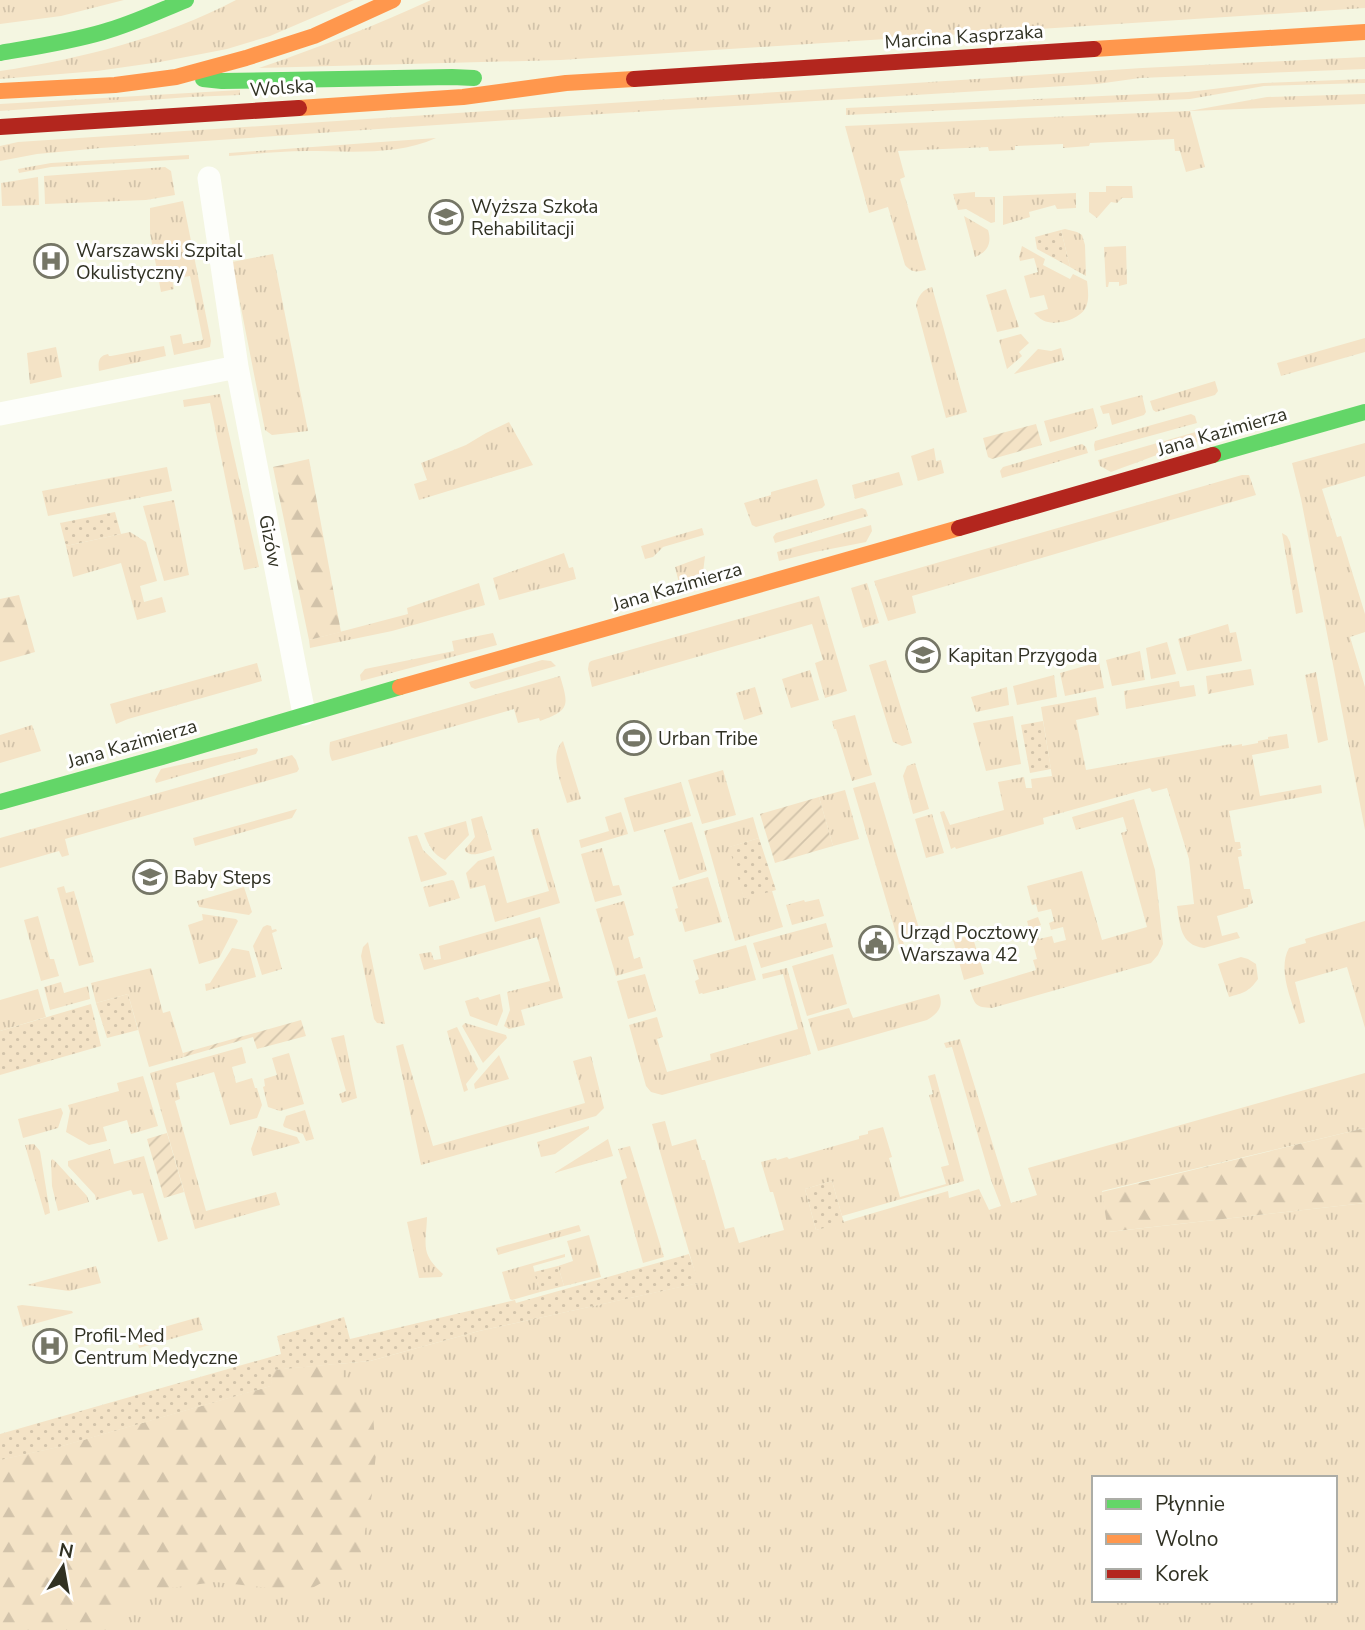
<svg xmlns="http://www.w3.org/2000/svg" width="1365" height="1630" viewBox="0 0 1365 1630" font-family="'Nunito Sans',sans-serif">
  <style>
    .grass { fill: url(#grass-tufts); fill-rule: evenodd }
    .forest { fill: url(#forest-firs) }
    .park { fill: url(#park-dots) }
    .garden { fill: url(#garden-furrows) }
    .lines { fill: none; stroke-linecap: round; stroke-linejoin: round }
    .street { stroke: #fdfefa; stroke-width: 23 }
    .fast { stroke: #63d668; stroke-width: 16 }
    .slow { stroke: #ff974d; stroke-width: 16 }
    .jam { stroke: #b3261e; stroke-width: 16 }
    .labels { text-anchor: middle; stroke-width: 6; stroke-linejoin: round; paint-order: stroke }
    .street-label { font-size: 19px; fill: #303123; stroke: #fff }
    .poi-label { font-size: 19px; fill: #303123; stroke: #fff; text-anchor: start }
  </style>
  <defs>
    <pattern id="grass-tufts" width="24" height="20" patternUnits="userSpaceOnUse" patternTransform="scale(1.75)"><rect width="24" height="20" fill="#f4e3c6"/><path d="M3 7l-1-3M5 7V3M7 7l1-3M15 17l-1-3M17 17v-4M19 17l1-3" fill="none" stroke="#d2c3aa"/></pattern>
    <pattern id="forest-firs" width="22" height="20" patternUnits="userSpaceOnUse" patternTransform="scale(1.75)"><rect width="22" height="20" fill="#f4e3c6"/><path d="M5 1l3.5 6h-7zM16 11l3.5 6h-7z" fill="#d2c3aa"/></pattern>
    <pattern id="park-dots" width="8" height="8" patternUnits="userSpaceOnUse" patternTransform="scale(1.75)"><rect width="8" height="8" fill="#f4e3c6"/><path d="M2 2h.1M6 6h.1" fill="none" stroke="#d2c3aa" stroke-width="1.8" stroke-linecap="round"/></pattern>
    <pattern id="garden-furrows" width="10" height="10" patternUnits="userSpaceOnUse" patternTransform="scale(1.75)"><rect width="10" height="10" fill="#f4e3c6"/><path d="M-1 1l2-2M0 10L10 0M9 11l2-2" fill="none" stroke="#d2c3aa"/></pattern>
  </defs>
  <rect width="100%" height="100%" fill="#f4f6e1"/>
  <path class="grass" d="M0,0H124L61,16L0,24Z
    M236,0H354L270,36L227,49L160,62L97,71L0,79V71C81,59 163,38 236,0Z
    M431,0H1365V8L561,60L259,68C317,48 375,26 431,0Z
    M1365,57V69L1140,78L1097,84L585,115L101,148L37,154L0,161V146L18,142L1142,68Z
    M1365,79V83L1264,86L1190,99L846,115V108L1188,92L1263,83Z
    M240,90V95L190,97L0,111V104Z
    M1365,94V104L1190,111L1205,167L1186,172L1180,151H1175L1174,139L1090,143L1089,146L1063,148V144L1015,146V150L989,151L988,147L898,151L905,177L900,179L926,270C916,272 912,273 905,265L888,207L869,213L845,126L1189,111L1267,97Z
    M436,138C396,156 349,151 306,151C281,151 255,154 229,156V153Z
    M189,155V159L51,167L19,173L18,169L51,163Z
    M165,167L171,171L175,195L146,200L45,204L44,176Z
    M38,177L39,205L2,206L1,183Z
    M1106,186H1132L1133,198H1122L1117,203L1111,202L1097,218L1089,212V192H1106Z
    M975,192V197H995V222L991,223L966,209L958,210L953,194Z
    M1076,193V208L1057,209L1055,205L1029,212L1030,217L1003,225V196Z
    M183,201L211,341L210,347L174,355L170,336L181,334L183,344L203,340L190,276L172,279L174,289L161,292L150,233V208Z
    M964,216L988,230C992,243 988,252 975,257Z
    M1065,229L1077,232L1082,235L1085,245L1086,276L1070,267L1061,230Z
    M1022,246L1045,259L1043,265L1070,279L1073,274L1087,281C1088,289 1089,298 1087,304C1084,318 1060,325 1048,322C1042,321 1038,317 1034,313L1048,309L1044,295L1030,298L1024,276L1038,272L1034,258L1020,261L1019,257Z
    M1126,246L1127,284L1119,286V282H1109L1108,287H1106L1104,247Z
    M273,254L308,431L272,435L265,430L232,262Z
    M932,287L967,412L946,418L916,305C918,296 923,289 932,287Z
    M1006,289L1019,327L997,332L986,295Z
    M1021,334L1029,343L1019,352L1022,356L1007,369L999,340Z
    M1365,338V352L1281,376L1277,363Z
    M164,346L166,356L99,371C98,362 98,356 108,354L109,356H111Z
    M56,347L62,377L30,384L27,353Z
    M1061,348L1064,360L1014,374L1038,349L1051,351Z
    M1215,381L1218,391L1215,395L1156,412L1153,410L1150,401Z
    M220,394L259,567L244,570L210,403L184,407L183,400Z
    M1142,395L1146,412L1144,415L1112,425L1109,413L1103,414L1100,406Z
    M1093,408L1098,426L1095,429L1050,442L1044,421Z
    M1191,414L1195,416L1197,423L1095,451L1094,445L1095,441Z
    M509,422L533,465L419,500L414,484L427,480L421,463L466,445L486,433Z
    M1199,431L1202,440C1171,449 1141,461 1111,472L1100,466L1098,460Z
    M1365,443V476L1322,489L1337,537L1341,536L1365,614V632L1350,637L1365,687V830L1301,499L1292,463Z
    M1082,444L1086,447L1088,453L1002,478L1000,471L1003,467Z
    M934,448L936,461L941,460L944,473L918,481L911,456Z
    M167,467L172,491L48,516L42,491Z
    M899,472L903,485L855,499L852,485Z
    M1242,475H1249L1256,495L912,596L916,613L888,621L874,581Z
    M817,479L825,505L822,508L756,527L752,525L744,503L771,495V492Z
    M174,500L189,575L164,581L143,506Z
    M862,508L866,510L868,516L775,543L773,537L776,533Z
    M871,525L872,531L866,542L815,552L779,561L777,552Z
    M702,528L704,535L663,547L653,557L645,559L641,546Z
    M130,532L146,542L157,581L140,586L144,602L162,597L166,612L137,620L121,563L73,577L66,546Z
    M1282,533L1287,536L1290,542L1303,612L1296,614Z
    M564,553L569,568L573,567L576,579L499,600L493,578Z
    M705,556L701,589L682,595L675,567Z
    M479,583L485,605L392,631L310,648L309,640L408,614L407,608Z
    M867,583L879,623L863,628L851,588Z
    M819,596L847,691L825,698L815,663L823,660L812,624L592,687L588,669L589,663L591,661Z
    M1228,624L1230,633L1236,632L1242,661L1187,671L1178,639Z
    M493,633L497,645L361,681L360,675L365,669L454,651L452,641Z
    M1167,642L1176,674L1151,679L1146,648Z
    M1140,651L1145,680L1112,686L1106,660Z
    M542,660L551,661L556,666L475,689L471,687L469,682Z
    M886,660L912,743L902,746L893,742L869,665Z
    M1099,662L1104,688L1065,696L1060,673Z
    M257,663L262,681L128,719L116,724L110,704Z
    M1251,669L1254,685L1208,694L1206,676Z
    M810,670L819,700L791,708L782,679Z
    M1316,672L1328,740L1318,743L1305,675Z
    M1054,675L1057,697L1017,705L1013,686Z
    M560,676C569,706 570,710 540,721L539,718L518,723L514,709L340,759L332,761C329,755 329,749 330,742Z
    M1179,681L1180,687L1194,685L1196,696L1126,709L1124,691Z
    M755,687L763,714L744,720L736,693Z
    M1007,687L1009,705L976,712L971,697Z
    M1096,697L1099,715L1076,720L1086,770L1231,744L1232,746L1242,744V746L1258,743V741L1268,739V737L1287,734L1289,748L1252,755L1260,796L1321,785L1322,793L1229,811L1235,842H1240L1241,848L1237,850H1241L1242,856L1238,857L1244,889H1250L1253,903L1248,905V907L1217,916L1222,936L1237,932L1240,938L1204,948C1180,945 1180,925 1177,906L1194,904L1189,859L1167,788L1152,792L1150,788L1043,818L1044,824L956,849L955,847L951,849L940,812L944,811L950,825L1004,810L998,782L1024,777L1026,788H1032L1031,779L1052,776L1041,707Z
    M855,715L872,775L852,781L836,729H834L832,721Z
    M1013,716L1021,764L986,771L973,723Z
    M32,725L41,751L0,763V735Z
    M563,741L581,799L567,803C562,785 548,755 563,741Z
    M257,748L258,750L256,754L156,783L155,780L161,769Z
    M292,755L296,760L299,769L297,772L65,839L69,855L62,857L59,851L0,868V838Z
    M915,763L929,809L913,814L903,776L907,766Z
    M723,770L736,815L702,824L688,780Z
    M681,782L691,816L634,832L624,798Z
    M875,782L921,935L903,941L909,963L905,964L853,788Z
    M845,790L859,839L833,846L819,797Z
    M1134,799L1155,870L1163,944L1158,955L1151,963L992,1008C975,1007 975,1005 970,990L1036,970L1033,960L1037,959L1027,921L1038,917L1041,925L1035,927L1039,939L1052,936L1054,943L1066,940L1063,927L1051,930L1049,923L1054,921L1051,909L1038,912L1036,904L1032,905L1027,886L1082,871L1102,940L1147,927L1121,833L1127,831L1123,817L1076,830L1072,817Z
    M297,809L292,818L195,846L193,838Z
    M621,812L628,834L581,848L579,840L609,831L605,817Z
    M932,814L944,853L926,858L915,819Z
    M482,816L492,850C483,852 472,858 465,851V849L475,837L471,819Z
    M753,817L759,838L730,847L744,898L772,891L783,927L735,941L704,831Z
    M466,821L469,835L445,860C433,855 428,844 424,833Z
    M692,822L707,871L679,880L664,830Z
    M538,828L560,903L495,922L485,885L470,889L466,873L478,861L494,856L507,903L549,891L531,830Z
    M417,835L423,850L447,873L446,875L421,882L408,837Z
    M602,848L613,886L619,885L622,895L595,902L581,854Z
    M708,877L722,922L685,932L682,921L679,922L675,909L678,908L672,887Z
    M452,880L454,881L460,898L429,907L423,887Z
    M64,886L66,893L74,891L94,962L79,966L57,888Z
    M244,887L252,912L249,915L199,907L197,901Z
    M819,899L824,916L792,925L786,905L804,900L805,902Z
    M624,901L634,935L628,937L634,959L640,957L643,968L616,976L596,909Z
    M202,914L236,919L238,921L219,958L199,964L188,925L203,920Z
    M38,916L50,959H54L59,976L41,981L24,920Z
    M540,917L563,998L521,1010L525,1025L509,1029L504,1026L510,1010L507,992L550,981L537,937L424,970L419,954L431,952L434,960L441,959L439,946Z
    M1365,921V1028L1347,967L1295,982L1305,1022L1299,1024C1292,1001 1277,970 1289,948L1306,943L1305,939Z
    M826,923L833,947L761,968L753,943Z
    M267,925L271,926L272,930L276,929L277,931L272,933L282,969L262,975L253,946L263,927Z
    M972,935L984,974L964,980L953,940Z
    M368,942L385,1024L377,1023L374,1019L361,956L363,947Z
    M746,945L756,980L703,994L702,993L699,994L695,981L699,979L693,960Z
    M232,948L249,951L256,977L206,991L205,984L210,983Z
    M833,954L847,1004L807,1016L792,966Z
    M1241,957L1248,959L1256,964L1258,979C1249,992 1243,993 1229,997L1218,964Z
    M151,968L163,1013L170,1011L184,1057L149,1067L128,994L96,1003L91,983Z
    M787,968L811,1054L662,1095L651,1092L646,1086L629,1025L657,1017L663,1037L657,1039L667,1072L711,1060L710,1054L798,1029L783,974L763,979L762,974Z
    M645,974L656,1011L628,1019L617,981Z
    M61,982L64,993L88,986L90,999L50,1010L44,987Z
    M38,989L46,1017L0,1031V1000Z
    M500,994L503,1011L497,1026L470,1016L465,1001L478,997L480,1000Z
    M939,994C944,1006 938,1014 927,1020L818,1051L808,1019L849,1008L853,1018Z
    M465,1023L506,1035L507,1038L483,1063L462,1026Z
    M457,1027L478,1069L466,1084L468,1090L464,1092L447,1031Z
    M344,1035L357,1098L342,1103L339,1094L346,1091L331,1038Z
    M960,1039L1011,1203L1037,1195L1028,1168L1365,1073V1128L1102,1191L1109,1232L1365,1203V1630H0V1460L59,1447L271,1386L272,1370L370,1361L479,1331L698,1283L652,1124L665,1121L672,1146L696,1139L702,1160H705L725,1229L734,1227L739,1243L784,1230L773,1192H770L761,1162L776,1158L777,1160L787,1157L789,1159L859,1139V1136L868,1134V1131L883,1127L892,1157L889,1158L900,1197L946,1184L941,1167L949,1165L929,1095L933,1094L928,1076L935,1074L964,1181L842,1216L832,1181L805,1189L816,1230L948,1191L949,1198L979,1189L989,1210L1001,1206L991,1180L952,1047L946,1048L944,1043ZM1094,1478H1335V1600H1094Z
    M403,1044L433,1146L585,1103L573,1061L591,1056L604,1108L596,1116L421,1165L396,1046Z
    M242,1047L246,1063L232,1067L236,1083L252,1078L255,1088H257L262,1105L257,1118L230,1125L214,1072L176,1083L180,1099L175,1101L206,1211L276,1192L280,1205L195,1229L150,1073Z
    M289,1053L304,1104L280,1111L268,1107L263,1087L265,1086L264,1079L277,1075L272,1058Z
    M499,1055L509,1079L475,1089L474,1084Z
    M143,1076L158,1126L131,1134L127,1120L103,1127L107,1141L89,1145L66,1132L70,1111L68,1105L119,1091L117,1083Z
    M61,1108L63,1113L58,1128L23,1138L18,1119Z
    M305,1110L314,1139L306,1141L303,1134L284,1127L283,1125L286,1116Z
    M259,1126L297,1137L300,1143L253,1156L251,1149Z
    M589,1126V1129L555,1154L541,1157L537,1142Z
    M608,1139L613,1156L554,1173Z
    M34,1144L40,1151L50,1213L45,1215L25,1145Z
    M630,1146L664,1257L643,1263L620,1181L627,1178L618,1149Z
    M110,1149L114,1164L144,1156L168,1239L158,1242L143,1193L133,1195L131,1190L96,1200L95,1195L68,1166V1161Z
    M52,1159L55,1161L87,1196L89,1202L58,1211L52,1186L51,1161Z
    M427,1217C426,1246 420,1253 443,1274L441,1277L419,1278L407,1222Z
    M579,1225L581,1231L498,1255L496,1248Z
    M589,1235L601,1277L564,1286L558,1266L573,1261L567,1241Z
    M565,1254V1257L533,1266L540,1292L512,1300L510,1299L502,1272Z
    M96,1266L101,1283L69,1291L27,1285Z
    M22,1305L72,1311L73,1313L23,1327L17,1306Z
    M199,1317L203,1330L139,1348L136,1335Z"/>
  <path class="forest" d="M309,459L341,632L309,640L273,467Z
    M19,595L35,652L0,662V599Z
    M1365,1128V1203L1108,1232L1102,1192Z
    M338,1364L348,1390L373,1415L376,1454L371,1500L359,1562L305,1592L215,1582L141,1592L109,1626L108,1630H0V1460L59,1447L271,1386L272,1370Z"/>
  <path class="park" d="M1061,230L1070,267L1037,249L1035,237Z
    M115,512L121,534L66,546L60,523Z
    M1043,721L1051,769L1030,773L1021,725Z
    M759,838L776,890L744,899L729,847Z
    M128,994L138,1030L107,1038L96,1003Z
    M91,1004L101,1046L0,1075V1031Z
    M832,1181L844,1223L816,1230L805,1189Z
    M689,1254L699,1283L479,1331L370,1361L273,1370L271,1386L59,1447L0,1460V1434L281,1354L277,1336L344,1317L350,1339L515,1300L516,1303Z
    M558,1266L564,1286L540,1292L534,1272Z"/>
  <path class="garden" d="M1036,424L1042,445L992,459L988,457L983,438Z
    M819,797L833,846L775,863L760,814Z
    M301,1020L306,1036L257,1049L253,1037L184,1057L183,1053Z
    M167,1133L184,1192L164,1198L147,1139Z"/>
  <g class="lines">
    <path class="street" d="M209,178L237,367L304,714
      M0,414L237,367"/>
    <path class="fast" d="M0,53C35,47 69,42 103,32C132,24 159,11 186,0
      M203,79L222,81L452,77L474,78
      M1213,455L1365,412
      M0,802L162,757L400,687"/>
    <path class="slow" d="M1094,49L1365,32
      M0,91L115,85L176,77L246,58L314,36L393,0
      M299,108L463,97L566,83L634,79
      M400,687L959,528"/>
    <path class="jam" d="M634,79L1094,49
      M0,127L299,108
      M959,528L1213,455"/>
  </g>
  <defs>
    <g id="university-ring" transform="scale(1.75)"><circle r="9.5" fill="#fff" stroke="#757666" stroke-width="1.5"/><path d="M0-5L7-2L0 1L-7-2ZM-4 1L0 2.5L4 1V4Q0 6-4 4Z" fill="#757666"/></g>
    <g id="hospital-ring" transform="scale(1.75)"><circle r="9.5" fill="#fff" stroke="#757666" stroke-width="1.5"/><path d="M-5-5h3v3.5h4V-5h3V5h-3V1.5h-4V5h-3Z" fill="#757666"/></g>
    <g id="school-ring" transform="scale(1.75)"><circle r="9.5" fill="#fff" stroke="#757666" stroke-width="1.5"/><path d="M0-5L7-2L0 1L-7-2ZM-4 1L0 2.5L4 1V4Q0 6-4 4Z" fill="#757666"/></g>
    <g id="stadium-ring" transform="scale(1.75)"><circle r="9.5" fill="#fff" stroke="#757666" stroke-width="1.5"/><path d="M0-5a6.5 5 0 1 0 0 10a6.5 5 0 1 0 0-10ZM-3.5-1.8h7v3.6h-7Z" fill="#757666"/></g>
    <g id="civic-ring" transform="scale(1.75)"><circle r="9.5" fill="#fff" stroke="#757666" stroke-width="1.5"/><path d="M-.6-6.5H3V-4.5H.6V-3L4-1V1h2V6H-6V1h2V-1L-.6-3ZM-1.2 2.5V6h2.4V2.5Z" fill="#757666"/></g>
  </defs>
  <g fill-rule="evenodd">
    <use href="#university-ring" x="446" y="217"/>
    <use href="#hospital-ring" x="51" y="261"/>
    <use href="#school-ring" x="923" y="655"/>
    <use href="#stadium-ring" x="634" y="738"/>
    <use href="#school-ring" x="150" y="877"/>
    <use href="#civic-ring" x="876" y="943"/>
    <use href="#hospital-ring" x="50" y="1346"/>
  </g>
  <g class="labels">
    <g class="street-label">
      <text transform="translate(964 36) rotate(-4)" y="7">Marcina Kasprzaka</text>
      <text transform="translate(282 87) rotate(-4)" y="7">Wolska</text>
      <text transform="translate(1222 431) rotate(-16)" y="7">Jana Kazimierza</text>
      <text transform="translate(271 541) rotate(79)" y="7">Gizów</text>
      <text transform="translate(677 586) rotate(-16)" y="7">Jana Kazimierza</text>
      <text transform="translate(132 743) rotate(-16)" y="7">Jana Kazimierza</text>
    </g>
    <g class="poi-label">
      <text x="471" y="213">Wyższa Szkoła<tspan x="471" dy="22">Rehabilitacji</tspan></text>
      <text x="76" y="257">Warszawski Szpital<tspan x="76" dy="22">Okulistyczny</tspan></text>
      <text x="948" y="662">Kapitan Przygoda</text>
      <text x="658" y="745">Urban Tribe</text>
      <text x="174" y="884">Baby Steps</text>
      <text x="900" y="939">Urząd Pocztowy<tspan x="900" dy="22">Warszawa 42</tspan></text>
      <text x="74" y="1342">Profil-Med<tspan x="74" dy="22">Centrum Medyczne</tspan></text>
    </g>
  </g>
  <rect x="1092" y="1476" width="245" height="126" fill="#ffffff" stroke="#acada7" stroke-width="2"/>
  <rect x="1106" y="1499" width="35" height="10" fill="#63d668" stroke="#acada7" stroke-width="2"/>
  <text x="1155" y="1511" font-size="21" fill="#303123">Płynnie</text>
  <rect x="1106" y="1534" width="35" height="10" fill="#ff974d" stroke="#acada7" stroke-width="2"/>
  <text x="1155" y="1546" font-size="21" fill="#303123">Wolno</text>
  <rect x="1106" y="1569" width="35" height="10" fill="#b3261e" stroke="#acada7" stroke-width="2"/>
  <text x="1155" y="1581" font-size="21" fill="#303123">Korek</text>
  <g transform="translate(63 1567) rotate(11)" stroke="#ffffff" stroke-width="5" paint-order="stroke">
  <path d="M0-5L12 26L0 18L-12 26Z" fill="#303123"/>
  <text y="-10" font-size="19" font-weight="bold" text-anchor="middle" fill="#303123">N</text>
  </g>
</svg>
